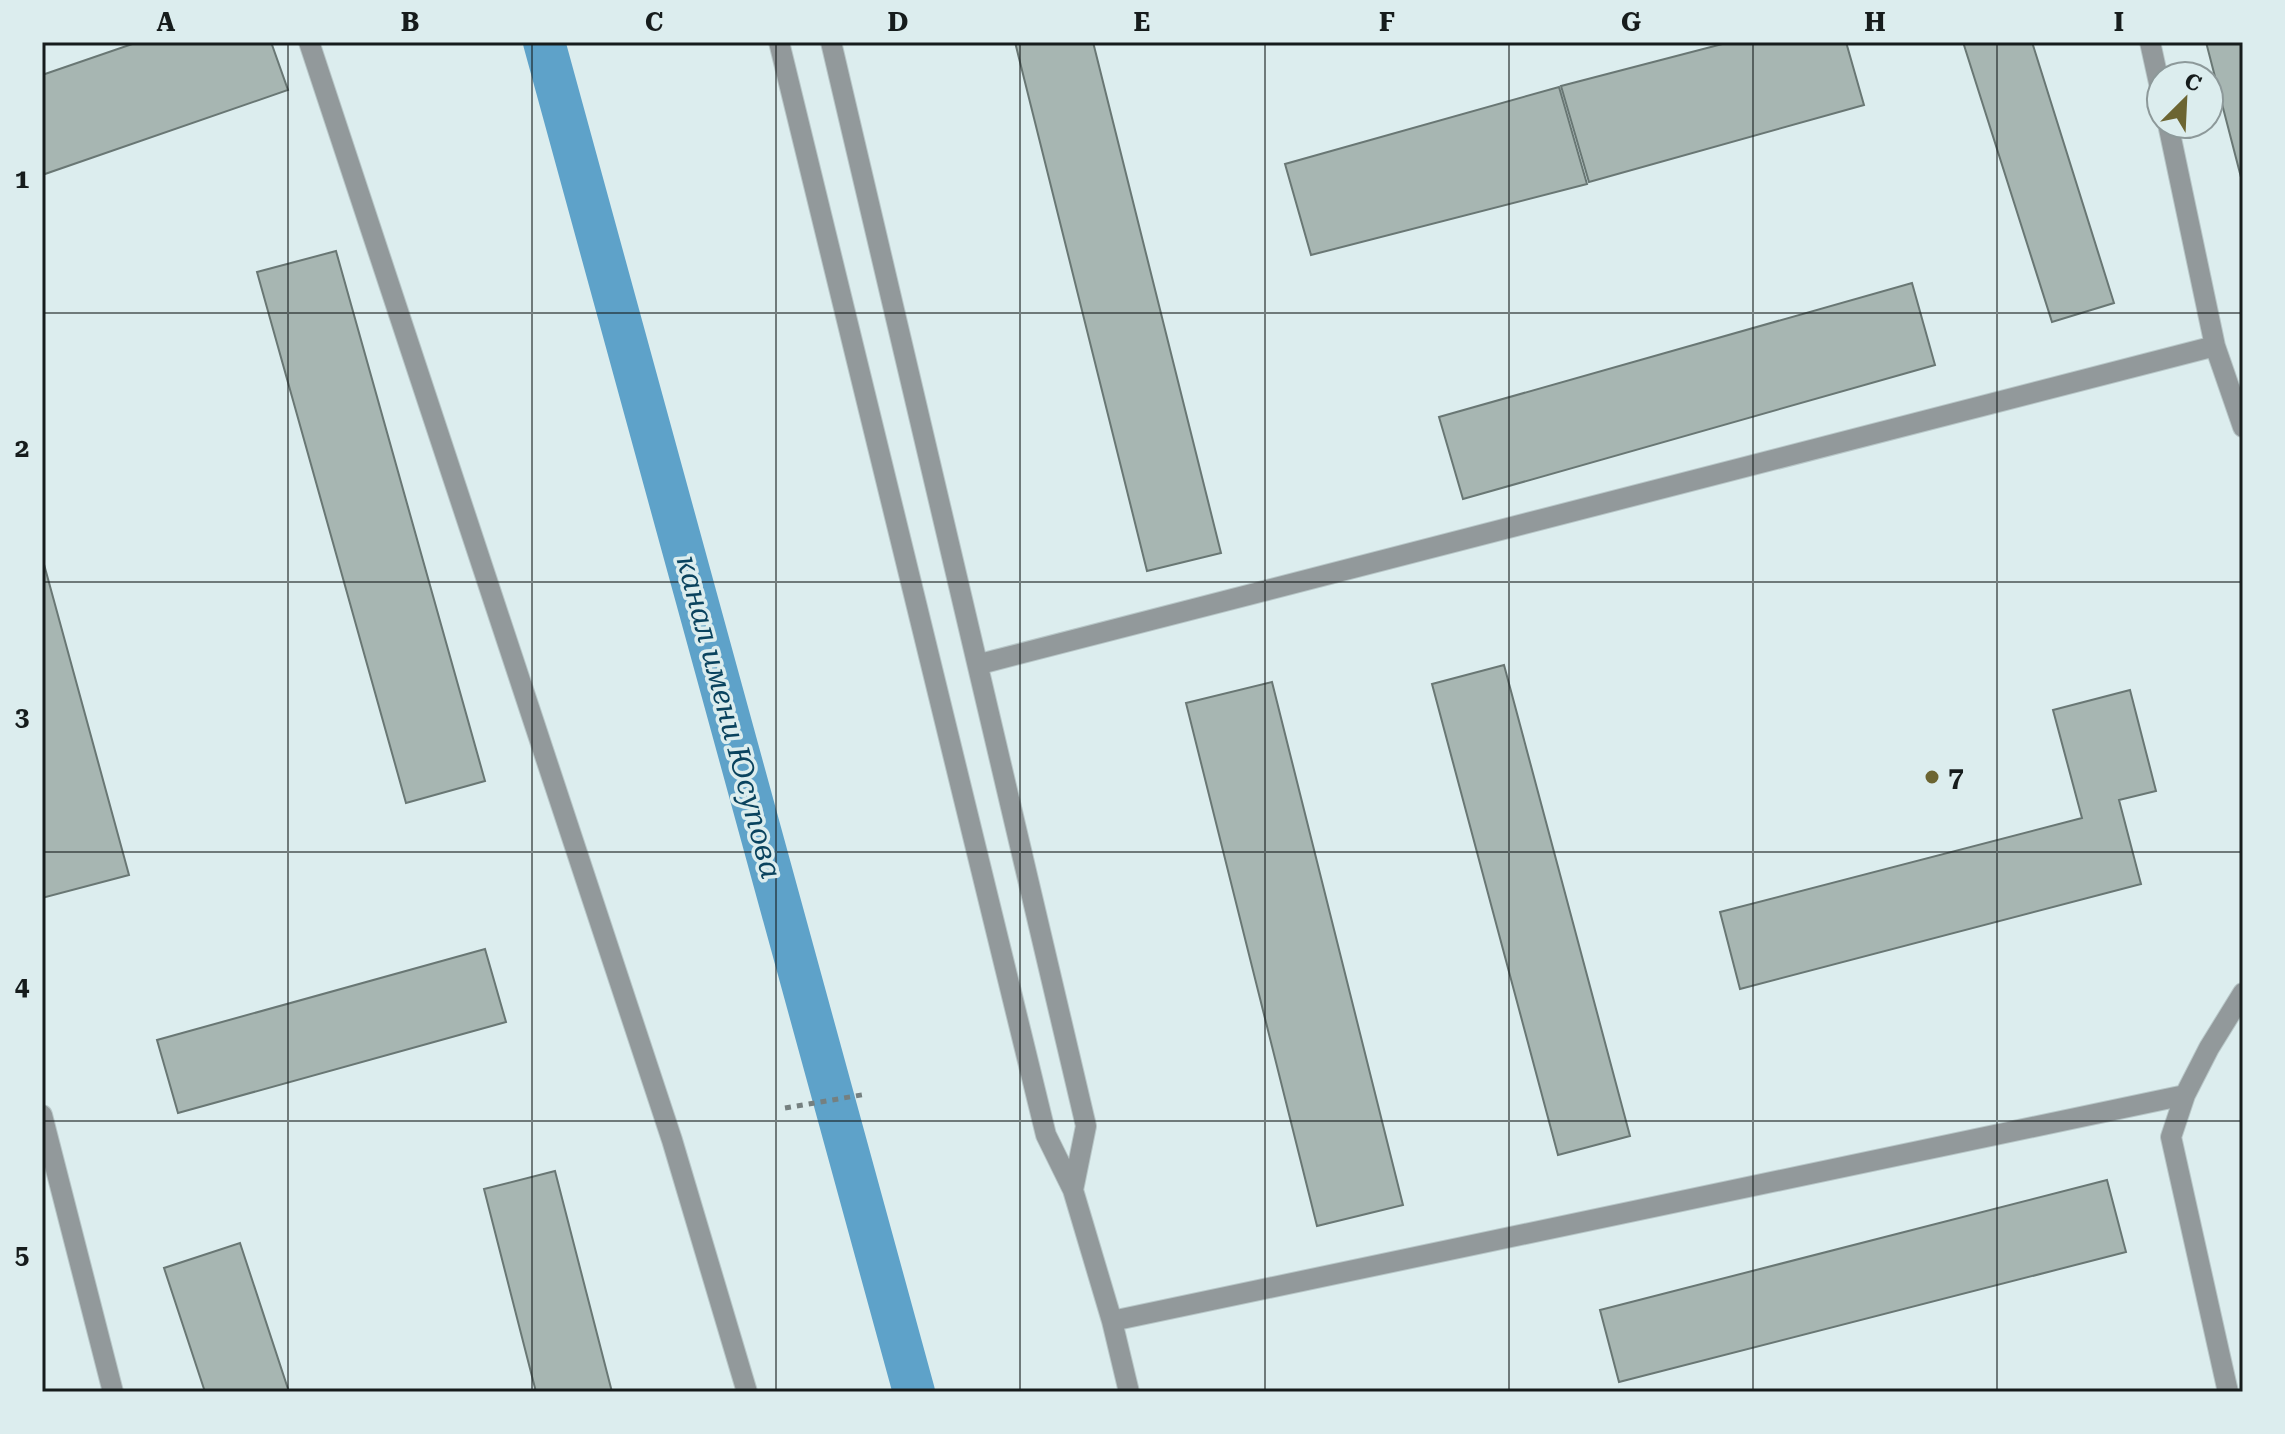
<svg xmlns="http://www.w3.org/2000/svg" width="2285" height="1434" viewBox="0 0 2285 1434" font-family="'Roboto Serif',serif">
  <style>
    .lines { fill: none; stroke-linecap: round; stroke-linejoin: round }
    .canal { stroke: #5ea2c9; stroke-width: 42 }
    .building { fill: #a7b6b2; stroke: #697774; stroke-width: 2 }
    .minor-casing { stroke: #b8c7c8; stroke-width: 22 }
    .path { stroke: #758080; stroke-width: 5; stroke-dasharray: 6 6; stroke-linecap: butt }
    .minor { stroke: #92999b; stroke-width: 20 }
    .grid { fill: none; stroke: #161c1c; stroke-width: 2; stroke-opacity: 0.55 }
    .poi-dot { fill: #6c6532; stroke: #dcedee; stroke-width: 3 }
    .labels { text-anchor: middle; stroke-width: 7; stroke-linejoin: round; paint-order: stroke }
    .poi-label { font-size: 28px; font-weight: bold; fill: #161c1c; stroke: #dcedee; text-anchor: start }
    .water-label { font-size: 30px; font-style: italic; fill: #0a435e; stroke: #dcedee }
    .neatline { fill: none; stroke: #161c1c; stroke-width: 3 }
    .grid-label { font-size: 26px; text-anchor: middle; font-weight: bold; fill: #161c1c }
  </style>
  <rect width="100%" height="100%" fill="#dcedee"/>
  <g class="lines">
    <path class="canal" d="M544,42L914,1392"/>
  </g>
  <path class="building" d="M138,42H271L288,90L42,175V75Z
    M1015,42H1093L1221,553L1147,571Z
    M1730,42H1846L1864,105L1589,182L1561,86Z
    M1963,42H2032L2114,303L2052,322Z
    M2206,42H2243V185Z
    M1559,87L1587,184L1311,255L1285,164Z
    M336,251L485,781L406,803L257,272Z
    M1912,283L1935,365L1463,499L1439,417Z
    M42,557L129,875L42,898Z
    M1504,665L1630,1136L1558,1155L1432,684Z
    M1272,682L1403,1205L1317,1226L1186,703Z
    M2130,690L2156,791L2119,800L2141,884L1740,989L1720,912L2082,818L2053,710Z
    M485,949L506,1022L178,1113L157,1040Z
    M555,1171L612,1392H536L484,1189Z
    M2107,1180L2126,1252L1619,1382L1600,1310Z
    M240,1243L289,1392H205L164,1268Z"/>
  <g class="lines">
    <g class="minor-casing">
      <path id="minor" d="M309,42L672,1140L747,1392
        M779,42L1046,1135L1073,1190L1112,1321L1129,1392
        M831,42L1086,1126L1073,1190
        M2150,42L2161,92
        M2168,124L2215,346
        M980,664L2215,346L2243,427
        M42,1115L113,1392
        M1112,1321L2185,1095
        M2228,1392L2171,1137L2185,1095L2209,1048L2243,993"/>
    </g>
    <path class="path" d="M785,1108L867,1094"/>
    <use href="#minor" class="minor"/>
  </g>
  <path class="grid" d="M288,42V1392M532,42V1392M776,42V1392M1020,42V1392M1265,42V1392M1509,42V1392M1753,42V1392M1997,42V1392M42,313H2243M42,582H2243M42,852H2243M42,1121H2243"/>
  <circle class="poi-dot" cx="1932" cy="777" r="8"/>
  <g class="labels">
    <g class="poi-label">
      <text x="1948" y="787">7</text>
    </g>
    <g class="water-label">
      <text transform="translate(729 717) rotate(75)" y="10">канал имени Юсупова</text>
    </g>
  </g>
  <rect width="2285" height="1434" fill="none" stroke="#dcedee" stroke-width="88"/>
  <g transform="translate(2185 100) rotate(24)"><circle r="38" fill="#dcedee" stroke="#8d999a" stroke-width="2"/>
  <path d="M0-6L14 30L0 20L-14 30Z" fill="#6c6532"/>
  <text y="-12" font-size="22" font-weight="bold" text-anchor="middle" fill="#161c1c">С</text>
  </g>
  <rect x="44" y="44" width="2197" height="1346" class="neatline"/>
  <g class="grid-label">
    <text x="166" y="31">A</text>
    <text x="410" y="31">B</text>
    <text x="654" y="31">C</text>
    <text x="898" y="31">D</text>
    <text x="1142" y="31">E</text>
    <text x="1387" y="31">F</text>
    <text x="1631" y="31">G</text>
    <text x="1875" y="31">H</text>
    <text x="2119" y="31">I</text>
    <text x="22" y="188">1</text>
    <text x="22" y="457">2</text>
    <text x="22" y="726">3</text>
    <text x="22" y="995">4</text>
    <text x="22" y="1264">5</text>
  </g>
</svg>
